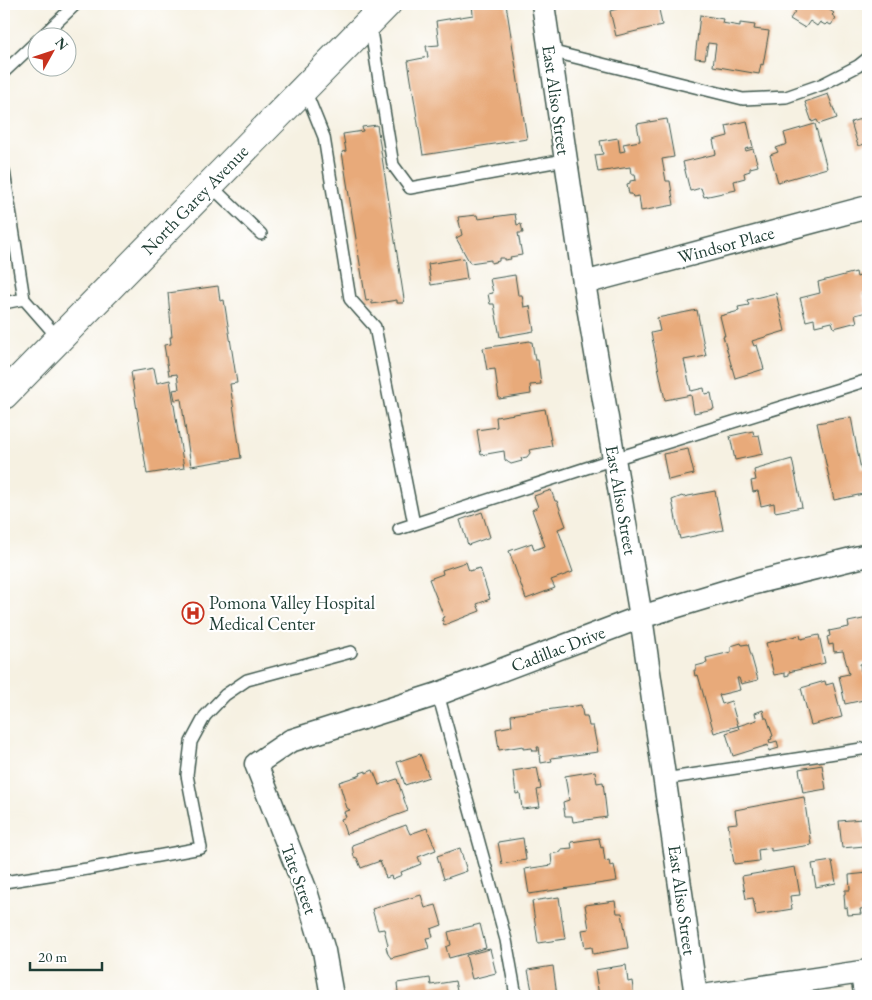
<svg xmlns="http://www.w3.org/2000/svg" width="872" height="1000" viewBox="0 0 872 1000" font-family="'EB Garamond',serif">
  <style>
    .building { fill: #e8aa7a }
    .lines { fill: none; stroke-linecap: round; stroke-linejoin: round }
    .service-casing { stroke: #3f584e; stroke-width: 14 }
    .minor-casing { stroke: #3f584e; stroke-width: 25 }
    .primary-casing { stroke: #3f584e; stroke-width: 30 }
    .service { stroke: #fff; stroke-width: 11 }
    .minor { stroke: #fff; stroke-width: 22 }
    .primary { stroke: #fff; stroke-width: 28 }
    .labels { text-anchor: middle; stroke-width: 4.5; stroke-linejoin: round; paint-order: stroke }
    .street-label { font-size: 18px; fill: #1f3d34; stroke: #fff }
    .poi-label { font-size: 18px; fill: #1f3d34; stroke: #fff; text-anchor: start }
  </style>
  <rect width="100%" height="100%" fill="#fff"/>
  <filter id="ink" filterUnits="userSpaceOnUse"><feTurbulence type="fractalNoise" baseFrequency=".02" numOctaves="2"/><feDisplacementMap in="SourceGraphic" scale="10" xChannelSelector="R" yChannelSelector="G"/><feConvolveMatrix kernelMatrix="1 2 1 2 8 2 1 2 1" color-interpolation-filters="sRGB"/></filter>
  <filter id="wash" filterUnits="userSpaceOnUse"><feTurbulence type="fractalNoise" baseFrequency=".0096" numOctaves="4" result="noise"/><feDisplacementMap in="SourceGraphic" scale="20" xChannelSelector="R" yChannelSelector="G"/><feGaussianBlur stdDeviation="1.12" result="paint"/><feColorMatrix in="noise" values="0 0 0 0 0 0 0 0 0 0 0 0 0 0 0 0 0 1.4 0 .05"/><feComposite in="paint" operator="in"/></filter>
  <g filter="url(#wash)">
    <rect width="100%" height="100%" fill="#f6f1e2"/>
    <g id="blocks">
      <path class="building" d="M472,4H506L527,139L423,155L408,61L428,57L426,46L439,45L436,21L473,15Z
        M616,4H658L662,25L616,36L610,11L617,9Z
        M793,4H831L828,9L834,13L832,15L836,18L831,25L827,23L825,25L820,22L817,26L810,21L805,28L790,19L798,7Z
        M700,15L723,19L722,23L740,26V23L755,25L754,29L769,31L763,65L761,64L759,74L713,66L716,44L708,43L705,59L695,58Z
        M828,94L837,118L819,124L817,120L812,122L805,102Z
        M868,108V143L858,146L851,122L867,117L865,109Z
        M667,119L674,157L662,159L666,181H670L674,205L641,211L639,196L633,197L632,194H629L627,184L630,183V181L636,180L635,174H631L630,167L598,172L595,155L603,154L600,141L618,138L620,152L625,151L623,144L640,141L637,124Z
        M747,121L753,147L745,149L746,151L753,149L758,166L750,168V171L744,173L745,178L734,181L736,190L704,197L701,188L690,191L683,162L716,154L713,140L728,136L726,126Z
        M815,124L827,168L778,182L770,155L778,152L776,148L787,144L784,133Z
        M377,125L404,299L403,303H397V300L372,304V300L366,301L342,152L346,151L343,134L363,131L362,127Z
        M515,214L517,225L521,224L523,233H518L522,255L510,257L511,259L504,260V258H499V261L491,263V260L470,263L456,238L462,235L458,217L477,215L478,219Z
        M464,258L467,279L431,285L428,264Z
        M856,272L857,277L866,274L868,283V292L862,293L867,312L855,315L857,322L834,328L832,322L815,326L814,319L806,321L800,298L820,293L818,282Z
        M515,275L518,295H522L524,307L530,306L534,331L500,337L494,304H490L488,294L493,293L490,279Z
        M218,286L220,301L224,300L237,383L230,384L241,458L191,466L181,399L175,400L173,390L179,389L177,374L169,375L164,345L171,344L170,337H172L168,293Z
        M776,293L785,331L752,341L754,346L757,345L764,369L735,378L723,336H725L720,316L739,311L738,307L749,305L747,300Z
        M697,310L706,356L684,360L691,391L704,388L705,394L711,393L714,409L694,413L691,395L665,400L651,333L660,331L657,318Z
        M530,341V342H532L535,360H538L541,384L530,385L531,394L499,399L495,369L487,370L483,348Z
        M154,368L157,383L170,380L184,468L147,474L131,372Z
        M545,409L552,446L529,450L530,453L527,457L521,458L522,461L511,464L505,460L504,451L481,455L477,430L497,427L496,417Z
        M851,417L861,470L868,468V493L834,500L817,423Z
        M753,431L754,436L759,435L763,454L735,460L730,436Z
        M688,449L694,474L668,480L663,454Z
        M792,459L802,507L775,512L774,503L761,506L758,491L753,492L751,481L756,480L754,470Z
        M551,490L555,501H557L566,526L558,529L573,572L551,580L555,588L526,599L509,551L532,543L534,550L545,546L532,510L538,507L534,496Z
        M715,491L723,530L680,539L672,500L682,496L683,497Z
        M482,512L490,537L468,545L460,520Z
        M466,562L469,571L480,568L490,599L477,604L480,611L444,625L442,618L444,617L429,579L443,574L442,570Z
        M868,618V662L860,664L861,671L864,670L868,699L845,704L839,676L849,674L847,666L843,651L834,652L833,644L829,645L827,637L830,636L829,631L849,627L848,622Z
        M800,635L801,639L819,635L825,663L789,672V675L785,676V673L774,675L766,643Z
        M741,643L742,645L748,644L758,680L741,684L739,678H737L740,690L719,695L722,704L731,701L738,726L714,733L698,675L695,676L694,670H696V666L707,663L706,658L731,652V646Z
        M825,681L826,685L833,683L842,717L811,725L801,688Z
        M581,705L583,716H587L589,726H593L598,752L551,758L552,761L541,763L539,747H537L538,751H533L532,748L523,749V746L499,750L496,729L512,726L511,715Z
        M763,710L765,718H767L773,736L771,737L772,739L769,740L770,743L777,741L779,748L769,751L768,745L733,756L726,733L739,729L738,726L757,720L755,713Z
        M420,754L429,777L405,785L397,762Z
        M822,765L826,789L803,793L799,769Z
        M537,767L541,789L537,790L540,807L522,809L520,793L516,794L513,771Z
        M373,770L379,785L397,779L408,811L346,834L341,819L346,817L344,812L350,810L347,808L339,782L361,775L360,773L366,771V773Z
        M595,771L597,783L603,782L607,817L573,822L572,816H565L563,802L569,800L565,776Z
        M804,797L811,845L771,851V848L758,850L759,861L734,864L728,824L737,823L735,810Z
        M862,819L865,846L842,848L839,821Z
        M406,825L410,834L427,828L436,850L418,857L421,864L401,872L402,875L392,879L391,876L386,878L380,861L361,868L357,858L354,857L352,845Z
        M523,838L526,860L502,864L498,842Z
        M599,838L601,848L603,847L605,861L609,860L610,866L614,865L617,881L529,894L525,869L552,865L551,854L561,852V849L572,848L571,842Z
        M460,848L467,871L444,879L437,856Z
        M832,861L836,883L816,887L812,864Z
        M795,867L800,895L790,896L792,909L756,915L753,898L746,899L742,876Z
        M868,873V908L860,909L861,914L848,915L847,907L845,908L844,894H845V890H850L849,875Z
        M421,895L425,908L436,905L442,925L431,929L433,937L426,938L429,948L391,958L388,954L386,947L388,945L384,929L378,930L372,909Z
        M559,897L565,939L538,943L532,901Z
        M615,901L617,913H622L628,948L593,954L592,947L585,948L582,930L589,929L585,905Z
        M480,924L486,948L449,958L446,947L451,945L448,932Z
        M490,949L496,973L472,979L466,955Z
        M626,965L628,982L632,981L634,996H599L595,970Z
        M553,966L557,996H533L528,970Z
        M430,978L431,985L455,981L458,996H396V993L398,992L397,983Z"/>
    </g>
  </g>
  <g filter="url(#ink)">
    <use href="#blocks" fill-opacity="0" stroke="#3f584e" stroke-width="1"/>
    <g class="lines">
      <g class="service-casing">
        <path id="service" d="M370,25L393,165L410,188L565,160
          M40,38L76,4
          M550,51L743,99L786,97L823,84L858,66L868,58
          M4,72L38,40
          M305,90L324,137L350,299L375,327L414,524
          M4,171L24,299L59,339
          M210,185L261,234
          M4,303L24,299
          M399,529L614,459L868,380
          M438,694L506,940L516,996
          M664,779L868,748
          M4,882L87,869L201,848L187,775L191,742L205,716L225,695L247,680L351,652
          M856,973L860,996"/>
      </g>
      <g class="minor-casing">
        <path id="minor" d="M543,4L584,283L641,617L696,996
          M584,283L868,207
          M332,996L324,951L306,891L256,764L290,741L438,694L641,617L750,584L868,555
          M703,996L868,971"/>
      </g>
      <g class="primary-casing">
        <path id="primary" d="M4,395L387,4"/>
      </g>
      <use href="#service" class="service"/>
      <use href="#minor" class="minor"/>
      <use href="#primary" class="primary"/>
    </g>
  </g>
  <defs>
    <g id="hospital-ring" transform="scale(1.125)"><circle r="9.5" fill="#fff" stroke="#c8321e" stroke-width="1.5"/><path d="M-5-5h3v3.5h4V-5h3V5h-3V1.5h-4V5h-3Z" fill="#c8321e"/></g>
  </defs>
  <g fill-rule="evenodd">
    <use href="#hospital-ring" x="193" y="613"/>
  </g>
  <g class="labels">
    <g class="street-label">
      <text transform="translate(556 100) rotate(82)" y="6">East Aliso Street</text>
      <text transform="translate(195 200) rotate(-46)" y="6">North Garey Avenue</text>
      <text transform="translate(726 245) rotate(-15)" y="6">Windsor Place</text>
      <text transform="translate(621 500) rotate(80)" y="6">East Aliso Street</text>
      <text transform="translate(558 649) rotate(-21)" y="6">Cadillac Drive</text>
      <text transform="translate(299 879) rotate(70)" y="6">Tate Street</text>
      <text transform="translate(682 900) rotate(82)" y="6">East Aliso Street</text>
    </g>
    <g class="poi-label">
      <text x="209" y="609">Pomona Valley Hospital<tspan x="209" dy="21">Medical Center</tspan></text>
    </g>
  </g>
  <rect width="872" height="1000" fill="none" stroke="#fff" stroke-width="20"/>
  <g transform="translate(52 52) rotate(50)"><circle r="24" fill="#ffffff" stroke="#a5b1ae"/>
  <path d="M0-4L9 19L0 12L-9 19Z" fill="#c8321e"/>
  <text y="-8" font-size="14" font-weight="bold" text-anchor="middle" fill="#1f3d34">N</text>
  </g>
  <path d="M30 962v8h72v-8" fill="none" stroke="#1f3d34" stroke-width="2.5"/>
  <text x="38" y="962" font-size="15" fill="#1f3d34" stroke="#ffffff" stroke-width="4" paint-order="stroke">20 m</text>
</svg>
